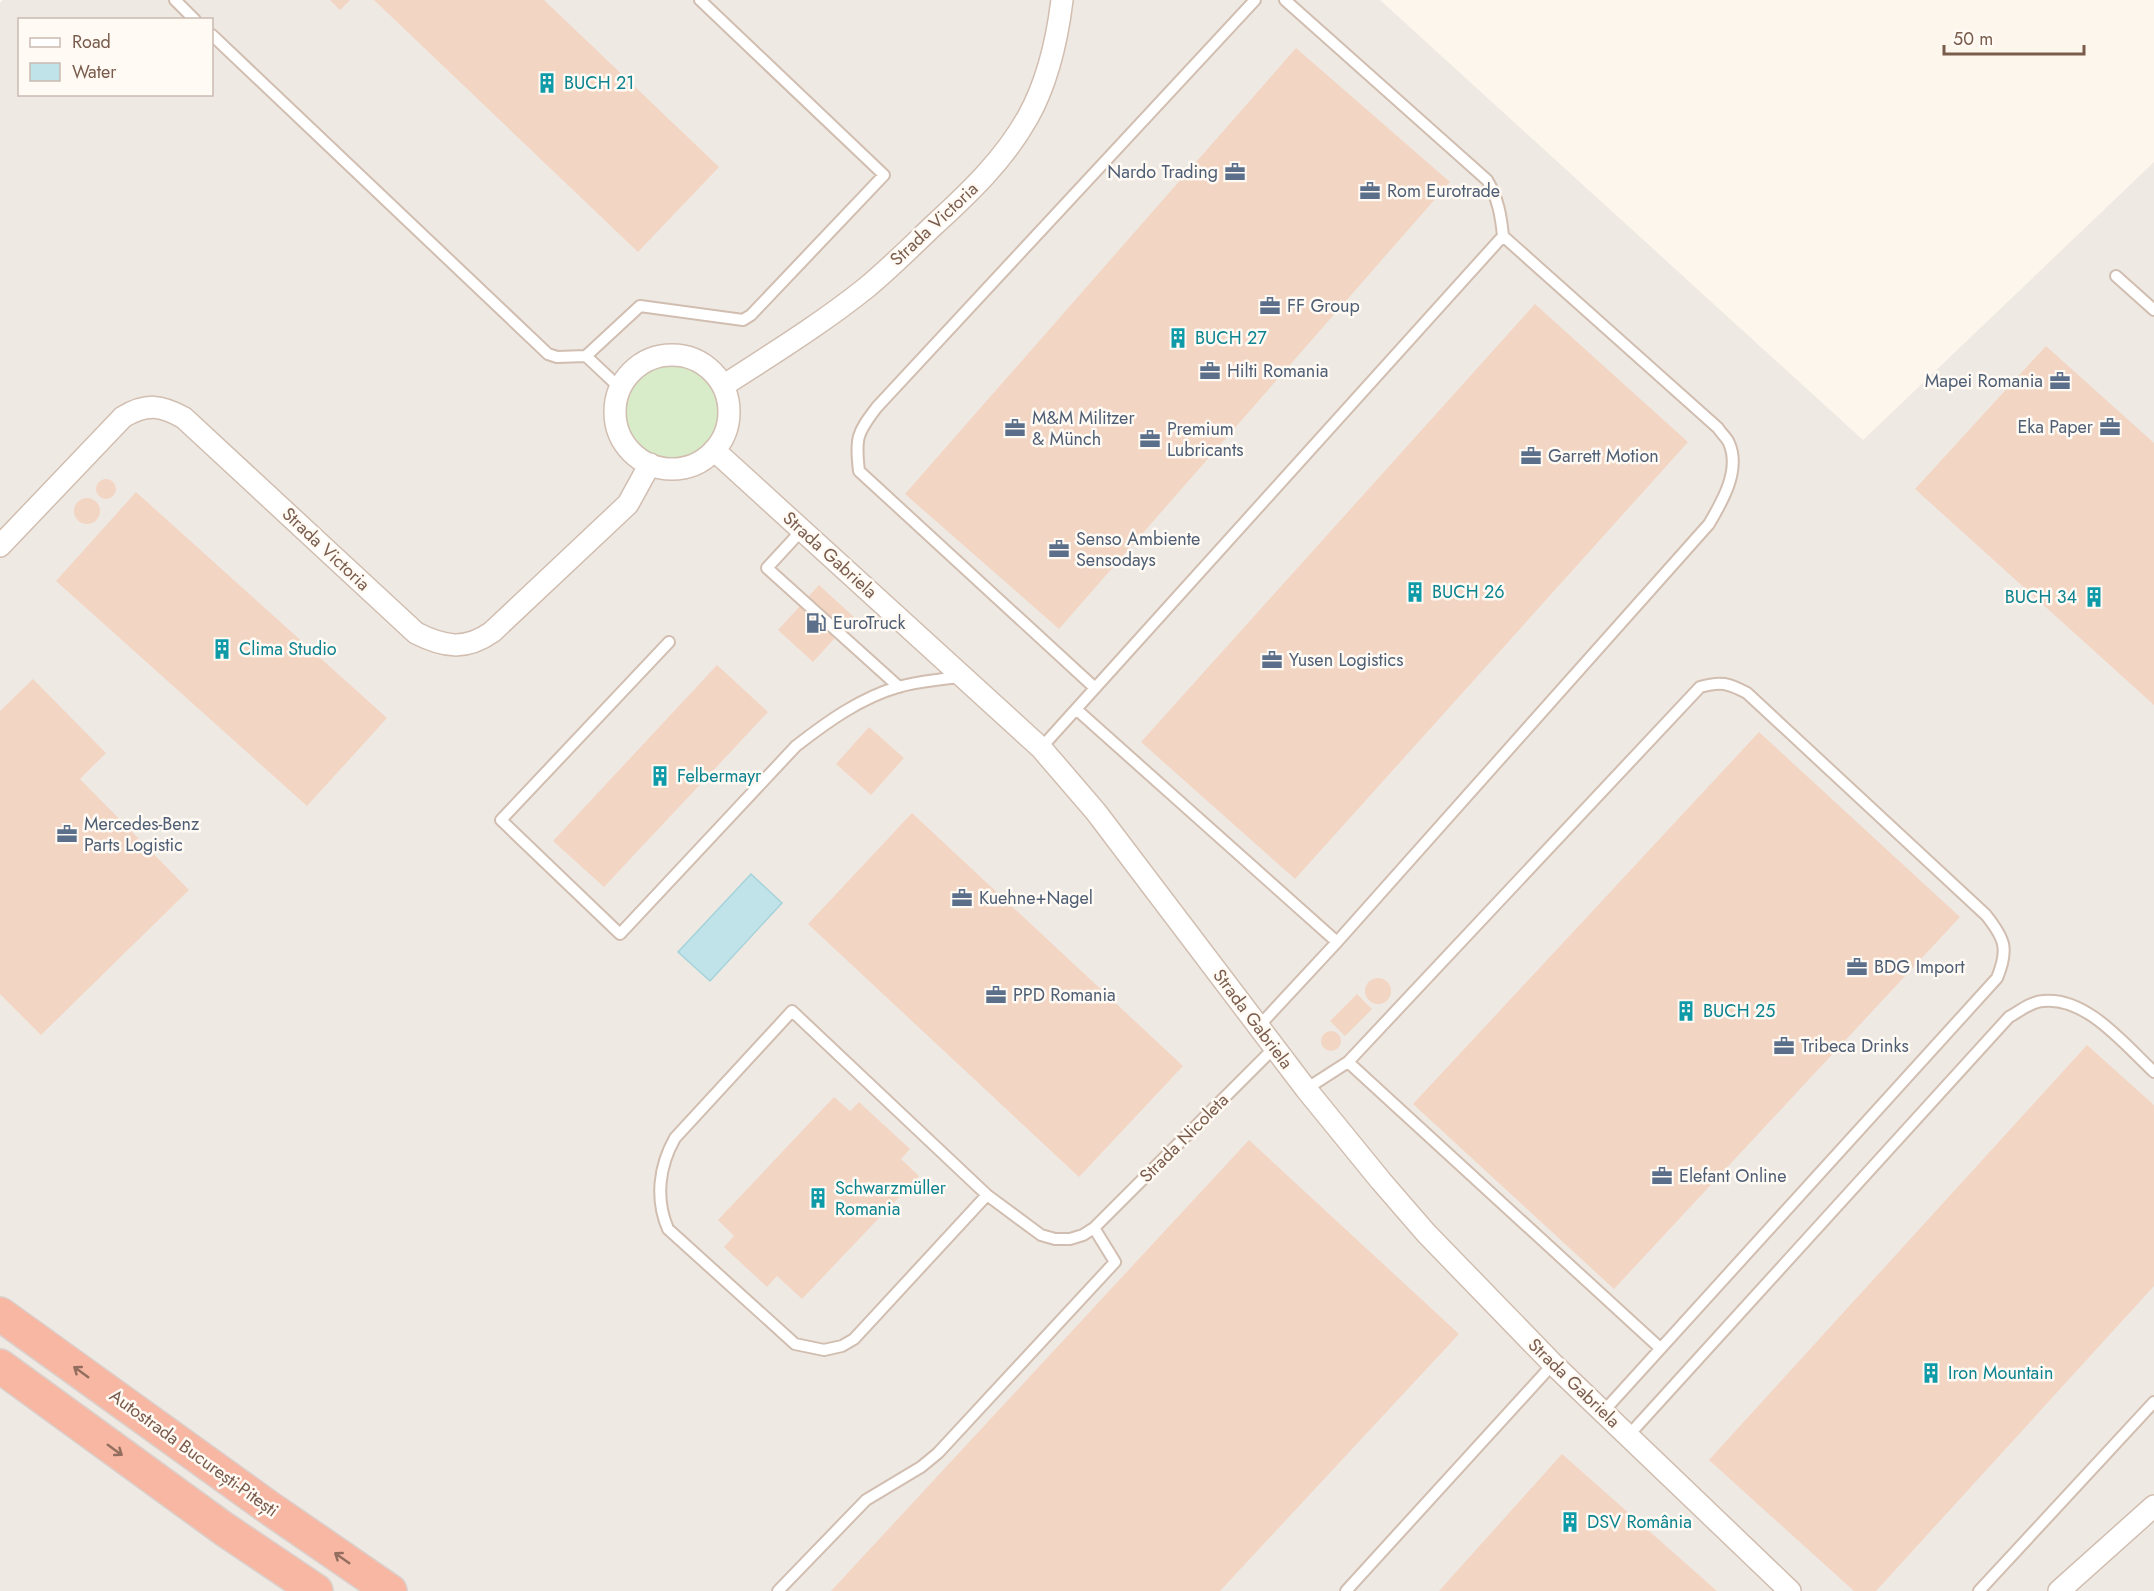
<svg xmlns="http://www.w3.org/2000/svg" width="2154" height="1591" viewBox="0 0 2154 1591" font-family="Jost,sans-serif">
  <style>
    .industrial { fill: #efe9e4; fill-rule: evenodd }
    .green { fill: #d8ecc9 }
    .water { fill: #bfe3e8; stroke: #a5d3da; stroke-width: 1.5 }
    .building { fill: #f3d5c3 }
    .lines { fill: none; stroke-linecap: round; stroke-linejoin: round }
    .lane-casing { stroke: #d1beb0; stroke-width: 14 }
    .street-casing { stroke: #d1beb0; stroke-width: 24 }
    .highway-casing { stroke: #dad1cd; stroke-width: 36 }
    .lane { stroke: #fff; stroke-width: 10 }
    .street { stroke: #fff; stroke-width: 21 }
    .highway { stroke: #f7b7a3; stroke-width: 33 }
    .oneway { stroke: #936e5e }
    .labels { text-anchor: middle; stroke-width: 5; stroke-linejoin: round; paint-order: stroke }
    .culture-label { font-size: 18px; fill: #0d838f; stroke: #fffaf3; text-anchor: start }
    .service-label { font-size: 18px; fill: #4e5e75; stroke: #fffaf3; text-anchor: start }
    .street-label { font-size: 18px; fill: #7a5c4d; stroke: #fffaf3 }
  </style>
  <rect width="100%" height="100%" fill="#fdf6ec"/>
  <path class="industrial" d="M3,0H1380L1863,440L2154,162V1591H0V3ZM20,20H212V94H20Z"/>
  <path class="green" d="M615 412a57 57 0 1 1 114 0a57 57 0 1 1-114 0Z"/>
  <path class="water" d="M751,874L782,903L710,981L678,952Z"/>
  <path class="building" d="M330,0H350L340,10Z
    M374,0H544L719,167L638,252Z
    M1296,48L1450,182L1059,629L905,494Z
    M1535,304L1688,442L1295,879L1141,742Z
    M2046,346L2154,443V705L1915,489Z
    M96 489a10 10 0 1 1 20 0a10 10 0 1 1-20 0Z
    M136,492L387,718L307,806L56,581Z
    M74 511a13 13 0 1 1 26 0a13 13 0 1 1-26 0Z
    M819,585L854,617L813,662L778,630Z
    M717,665L768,712L604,887L553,841Z
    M33,679L106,753L80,779L189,890L41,1035L0,994V711Z
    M869,727L904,758L871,795L836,764Z
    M1759,732L1960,917L1614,1289L1413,1104Z
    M912,813L1183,1066L1079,1177L808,924Z
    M1365 991a13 13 0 1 1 26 0a13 13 0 1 1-26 0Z
    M1357,994L1372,1009L1345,1036L1330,1021Z
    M1321 1041a10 10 0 1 1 20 0a10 10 0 1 1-20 0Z
    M2087,1045L2154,1105V1286L1876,1591H1854L1709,1460Z
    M834,1097L850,1111L859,1102L910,1149L901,1159L919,1176L802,1299L777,1276L767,1287L724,1247L734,1236L718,1220Z
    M1249,1140L1459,1334L1220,1591H831Z
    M1562,1454L1717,1591H1439Z"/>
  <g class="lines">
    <g class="lane-casing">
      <path id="lane" d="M175,0L195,20
        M212,35L548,354L557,357L586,356L640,306L743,320L751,315L884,175L700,0
        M2116,276L2154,310
        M586,356L620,388
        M802,530L767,568L899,687
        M669,642L501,820L620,934L796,746C827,722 860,698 898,687C918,681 941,680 963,676
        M1095,688L859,471C855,438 857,433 877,407L1255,0
        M1076,709L1337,942
        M1041,748L1503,236
        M1259,1026L1337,942L1709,524C1722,502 1741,470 1729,443C1727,438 1721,433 1718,428L1503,236C1501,216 1498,198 1487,180L1285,0
        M1348,1062L1660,1348
        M1306,1089L1348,1062L1700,687C1721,681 1728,683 1747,693L1986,915C2005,939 2009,949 1997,978L1603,1412
        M987,1195L854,1339L842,1346L824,1350L795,1344L668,1229C655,1199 659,1166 675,1138L792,1011L987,1195L1041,1235L1055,1239H1070L1083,1235L1094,1228L1274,1048
        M1628,1436L2009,1017C2020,1011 2030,1002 2043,1001C2086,996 2125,1045 2154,1072
        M778,1591L866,1500L921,1467L938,1453L1115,1262L1094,1228
        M1346,1591L1553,1364
        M1979,1591L2154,1402"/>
    </g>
    <g class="street-casing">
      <path id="street" d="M615 412a57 57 0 1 1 114 0a57 57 0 1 1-114 0Z
        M723,386C772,354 821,324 866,288C889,269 911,247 933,226C968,194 1004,160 1028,117C1048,81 1057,41 1062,0
        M714,450L1041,748L1096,812L1306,1089L1381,1181L1426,1233L1553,1364L1790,1591
        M0,546L123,417C147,403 161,405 184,418L416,633C444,647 465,651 492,632L628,504L650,464
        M2059,1591L2154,1506"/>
    </g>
    <g class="highway-casing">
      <path id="highway" d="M0,1314L268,1507L390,1591
        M0,1366L224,1529L316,1591"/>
    </g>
    <use href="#lane" class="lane"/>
    <use href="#street" class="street"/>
    <use href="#highway" class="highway"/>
  </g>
  <defs><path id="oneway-shaft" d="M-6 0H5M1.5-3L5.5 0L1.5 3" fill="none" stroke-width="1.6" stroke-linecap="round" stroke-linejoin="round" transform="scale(1.5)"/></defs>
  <g class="oneway">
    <use href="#oneway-shaft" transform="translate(81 1372) rotate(-144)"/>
    <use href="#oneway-shaft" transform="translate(115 1450) rotate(36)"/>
    <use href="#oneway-shaft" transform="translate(342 1558) rotate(-145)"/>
  </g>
  <defs>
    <g id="building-bare" transform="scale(1.62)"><path d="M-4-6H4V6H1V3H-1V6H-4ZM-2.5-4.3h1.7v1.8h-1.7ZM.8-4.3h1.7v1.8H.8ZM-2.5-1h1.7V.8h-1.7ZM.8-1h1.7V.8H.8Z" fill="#0f9aa8" stroke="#fffaf3" stroke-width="2.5" paint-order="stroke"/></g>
    <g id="office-bare" transform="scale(1.62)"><path d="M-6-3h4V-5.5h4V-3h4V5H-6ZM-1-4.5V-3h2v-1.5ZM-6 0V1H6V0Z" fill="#5c6f8a" stroke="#fffaf3" stroke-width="2.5" paint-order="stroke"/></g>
    <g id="fuel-bare" transform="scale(1.62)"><path d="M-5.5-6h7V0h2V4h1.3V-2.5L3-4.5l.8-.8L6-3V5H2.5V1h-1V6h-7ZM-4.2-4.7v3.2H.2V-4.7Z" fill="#5c6f8a" stroke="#fffaf3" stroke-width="2.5" paint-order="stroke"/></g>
  </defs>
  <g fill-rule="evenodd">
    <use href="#building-bare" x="547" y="83"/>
    <use href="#office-bare" x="1235" y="172"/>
    <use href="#office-bare" x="1370" y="191"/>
    <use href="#office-bare" x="1270" y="306"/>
    <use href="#building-bare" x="1178" y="338"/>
    <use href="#office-bare" x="1210" y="371"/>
    <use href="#office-bare" x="2060" y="381"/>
    <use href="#office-bare" x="2110" y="427"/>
    <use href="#office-bare" x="1015" y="428"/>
    <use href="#office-bare" x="1150" y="439"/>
    <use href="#office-bare" x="1531" y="456"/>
    <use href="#office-bare" x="1059" y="549"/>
    <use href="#building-bare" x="1415" y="592"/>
    <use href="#building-bare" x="2094" y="597"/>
    <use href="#fuel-bare" x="816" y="623"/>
    <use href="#building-bare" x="222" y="649"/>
    <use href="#office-bare" x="1272" y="660"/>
    <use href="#building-bare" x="660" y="776"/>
    <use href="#office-bare" x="67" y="834"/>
    <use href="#office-bare" x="962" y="898"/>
    <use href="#office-bare" x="1857" y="967"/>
    <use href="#office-bare" x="996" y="995"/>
    <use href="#building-bare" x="1686" y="1011"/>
    <use href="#office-bare" x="1784" y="1046"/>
    <use href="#office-bare" x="1662" y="1176"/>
    <use href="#building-bare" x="818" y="1198"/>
    <use href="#building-bare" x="1931" y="1373"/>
    <use href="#building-bare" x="1570" y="1522"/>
  </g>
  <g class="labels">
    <g class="culture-label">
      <text x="564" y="89">BUCH 21</text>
      <text x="1195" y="344">BUCH 27</text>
      <text x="1432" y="598">BUCH 26</text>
      <text x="2077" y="603" text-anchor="end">BUCH 34</text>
      <text x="239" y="655">Clima Studio</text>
      <text x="677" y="782">Felbermayr</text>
      <text x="1703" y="1017">BUCH 25</text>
      <text x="835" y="1194">Schwarzmüller<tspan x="835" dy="21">Romania</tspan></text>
      <text x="1948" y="1379">Iron Mountain</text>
      <text x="1587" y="1528">DSV România</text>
    </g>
    <g class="service-label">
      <text x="1218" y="178" text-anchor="end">Nardo Trading</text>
      <text x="1387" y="197">Rom Eurotrade</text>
      <text x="1287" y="312">FF Group</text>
      <text x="1227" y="377">Hilti Romania</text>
      <text x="2043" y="387" text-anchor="end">Mapei Romania</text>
      <text x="1032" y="424">M&amp;M Militzer<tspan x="1032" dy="21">&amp; Münch</tspan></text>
      <text x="2093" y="433" text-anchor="end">Eka Paper</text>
      <text x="1167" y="435">Premium<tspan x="1167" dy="21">Lubricants</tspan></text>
      <text x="1548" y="462">Garrett Motion</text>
      <text x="1076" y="545">Senso Ambiente<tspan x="1076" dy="21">Sensodays</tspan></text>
      <text x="833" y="629">EuroTruck</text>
      <text x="1289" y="666">Yusen Logistics</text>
      <text x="84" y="830">Mercedes-Benz<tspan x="84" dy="21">Parts Logistic</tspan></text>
      <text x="979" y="904">Kuehne+Nagel</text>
      <text x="1874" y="973">BDG Import</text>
      <text x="1013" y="1001">PPD Romania</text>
      <text x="1801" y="1052">Tribeca Drinks</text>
      <text x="1679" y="1182">Elefant Online</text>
    </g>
    <g class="street-label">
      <text transform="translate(934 224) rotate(-43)" y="6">Strada Victoria</text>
      <text transform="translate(326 549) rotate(43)" y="6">Strada Victoria</text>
      <text transform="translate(830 555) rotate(42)" y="6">Strada Gabriela</text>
      <text transform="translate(1253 1019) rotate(53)" y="6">Strada Gabriela</text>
      <text transform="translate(1184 1138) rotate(-45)" y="6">Strada Nicoleta</text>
      <text transform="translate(1574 1383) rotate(44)" y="6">Strada Gabriela</text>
      <text transform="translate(194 1453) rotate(36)" y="6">Autostrada București-Pitești</text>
    </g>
  </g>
  <rect x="18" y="18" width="195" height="78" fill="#fffaf3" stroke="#cabbb1" stroke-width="1.5"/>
  <rect x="30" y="38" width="30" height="9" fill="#ffffff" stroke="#cabbb1" stroke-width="1.5"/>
  <text x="72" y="48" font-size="18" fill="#7a5c4d">Road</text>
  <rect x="30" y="63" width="30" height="18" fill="#bfe3e8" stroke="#cabbb1" stroke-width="1.5"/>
  <text x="72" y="78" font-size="18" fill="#7a5c4d">Water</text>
  <path d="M1944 45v9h140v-9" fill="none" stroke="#7a5c4d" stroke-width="3"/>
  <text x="1953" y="45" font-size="18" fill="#7a5c4d" stroke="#fffaf3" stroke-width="4.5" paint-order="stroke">50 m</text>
</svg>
